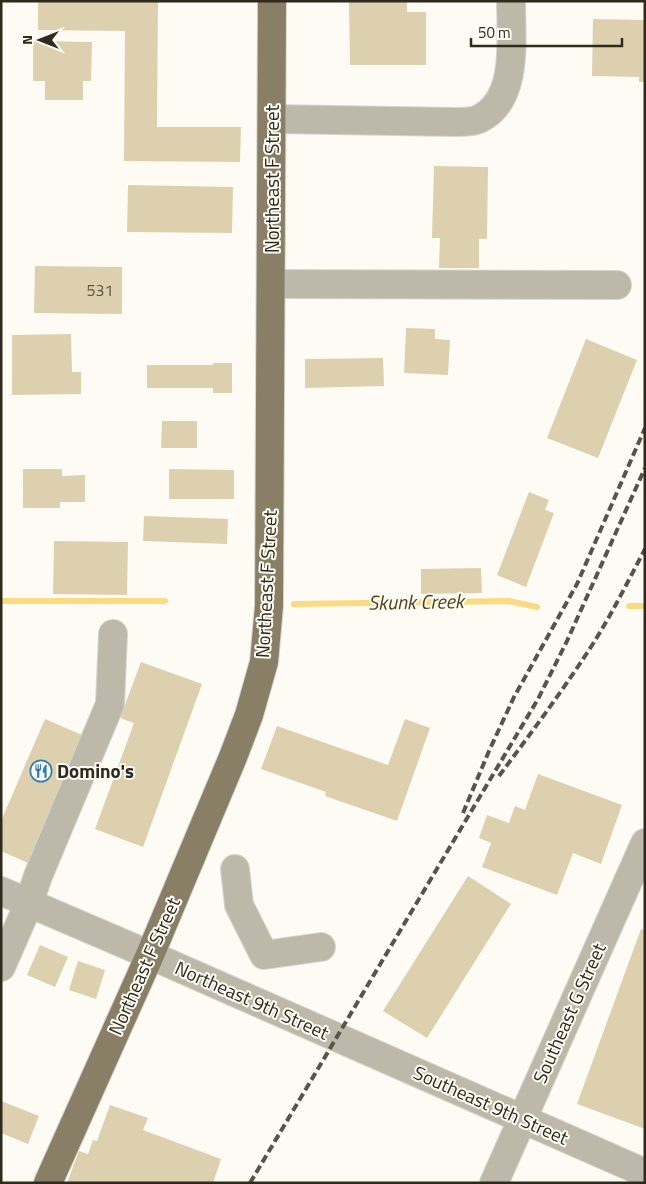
<svg xmlns="http://www.w3.org/2000/svg" width="646" height="1184" viewBox="0 0 646 1184" font-family="'Titillium Web',sans-serif">
  <style>
    .lines { fill: none; stroke-linecap: round; stroke-linejoin: round }
    .stream { stroke: #fbdb81; stroke-width: 6 }
    .building { fill: #dcd0af }
    .minor-casing { stroke: #d8d5cd; stroke-width: 30 }
    .major-casing { stroke: #d8d5cd; stroke-width: 30 }
    .minor { stroke: #bdb8aa; stroke-width: 28 }
    .major { stroke: #887f66; stroke-width: 28 }
    .rail { stroke: #585449; stroke-width: 4; stroke-dasharray: 8 4; stroke-linecap: butt }
    .labels { text-anchor: middle; stroke-width: 4; stroke-linejoin: round; paint-order: stroke }
    .number-label { font-size: 16px; fill: #5a5442 }
    .street-label { font-size: 19px; fill: #2e2a1d; stroke: #fdfbf4 }
    .poi-label { font-size: 19px; font-weight: bold; fill: #2e2a1d; stroke: #fdfbf4; text-anchor: start }
    .water-label { font-size: 20px; font-style: italic; fill: #50431c; stroke: #fdfbf4 }
  </style>
  <rect width="100%" height="100%" fill="#fdfbf4"/>
  <g class="lines">
    <path class="stream" d="M1,601H165
      M294,604L509,601L537,607
      M629,606H645"/>
  </g>
  <path class="building" d="M38,1H158L157,127H241L240,162L124,161L125,31L38,30Z
    M349,1H407V12H426V65H350Z
    M593,19L645,20V82H639V77L592,76Z
    M33,41L92,42L91,81H83V100H45V81H33Z
    M434,166L488,167L487,239H479V268H439L440,238H432Z
    M128,185L233,187L232,233L127,232Z
    M35,266L122,267V314L34,313Z
    M406,328L435,329V339L450,340L448,375L404,373Z
    M71,334L72,372H81V394L12,395V335Z
    M586,339L637,360L598,458L547,438Z
    M383,358L384,386L305,388V359Z
    M213,363H232V393H213V388H147V365H213Z
    M162,421H197V448H161Z
    M23,469H62V476L85,475V502H60V508H23Z
    M169,469L234,470V499H169Z
    M529,492L549,500L545,510L554,513L526,587L497,575Z
    M144,516L228,519L227,544L143,541Z
    M54,541L128,542L127,595L53,594Z
    M481,568L482,593L421,594V569Z
    M141,662L202,684L143,847L95,829L134,723L120,718Z
    M45,719L82,735L28,863L1,851V821Z
    M405,719L430,728L397,821L325,796L326,792L261,769L277,726L388,765Z
    M538,774L622,805L601,864L573,853L557,895L482,867L491,843L479,838L487,815L509,823L515,806L525,810Z
    M468,876L511,904L427,1038L383,1011Z
    M641,929L645,930V1129L577,1104Z
    M40,945L68,957L55,987L27,975Z
    M78,961L105,970L96,999L69,990Z
    M1,1101L39,1116L28,1144L1,1133Z
    M110,1105L148,1118L143,1130L221,1159L213,1183H67L79,1151L88,1154L93,1140L97,1141Z"/>
  <g class="lines">
    <g class="minor-casing">
      <path id="minor" d="M272,119L456,122C463,122 473,122 479,119C519,100 511,39 511,1
        M271,284L617,285
        M235,869L239,905L264,955L321,947
        M1,891L150,955L645,1173
        M1,967L29,903L38,876L110,704L113,634
        M494,1183L645,843"/>
    </g>
    <g class="major-casing">
      <path id="major" d="M48,1183L150,955L233,757L249,715L264,662L269,606L272,1"/>
    </g>
    <use href="#minor" class="minor"/>
    <use href="#major" class="major"/>
    <path class="rail" d="M499,776C528,737 558,697 585,656C608,622 626,585 645,549
      M463,813L489,751L514,697L577,584L645,428
      M250,1183L538,699L567,641L645,468"/>
  </g>
  <defs>
    <g id="restaurant-ring" transform="scale(1.125)"><circle r="9.5" fill="#fdfbf4" stroke="#307eb0" stroke-width="1.5"/><path d="M-5-6h1v4h1v-4h1v4h1v-4h1v5L-1.5 .5V6h-2V.5L-5-1ZM5-6V6H3V1.5H1.5Q1.5-4 5-6Z" fill="#307eb0"/></g>
  </defs>
  <g fill-rule="evenodd">
    <use href="#restaurant-ring" x="41" y="771"/>
  </g>
  <g class="labels">
    <g class="number-label">
      <text x="100" y="296">531</text>
    </g>
    <g class="street-label">
      <text transform="translate(272 179) rotate(-90)" y="7">Northeast F Street</text>
      <text transform="translate(266 584) rotate(-87)" y="7">Northeast F Street</text>
      <text transform="translate(144 966) rotate(-66)" y="7">Northeast F Street</text>
      <text transform="translate(252 1000) rotate(24)" y="7">Northeast 9th Street</text>
      <text transform="translate(569 1013) rotate(-66)" y="7">Southeast G Street</text>
      <text transform="translate(491 1105) rotate(24)" y="7">Southeast 9th Street</text>
    </g>
    <g class="poi-label">
      <text x="57" y="778">Domino's</text>
    </g>
    <g class="water-label">
      <text transform="translate(416 602) rotate(-1)" y="7">Skunk Creek</text>
    </g>
  </g>
  <rect width="646" height="1184" fill="none" stroke="#2e2a1d" stroke-width="5"/>
  <g transform="translate(40 40) rotate(270)" stroke="#fdfbf4" stroke-width="4" paint-order="stroke">
  <path d="M0-4L9 19L0 12L-9 19Z" fill="#2e2a1d"/>
  <text y="-8" font-size="14" font-weight="bold" text-anchor="middle" fill="#2e2a1d">N</text>
  </g>
  <path d="M471 38v8h151v-8" fill="none" stroke="#2e2a1d" stroke-width="2.5"/>
  <text x="478" y="38" font-size="15" fill="#2e2a1d" stroke="#fdfbf4" stroke-width="4" paint-order="stroke">50 m</text>
</svg>
